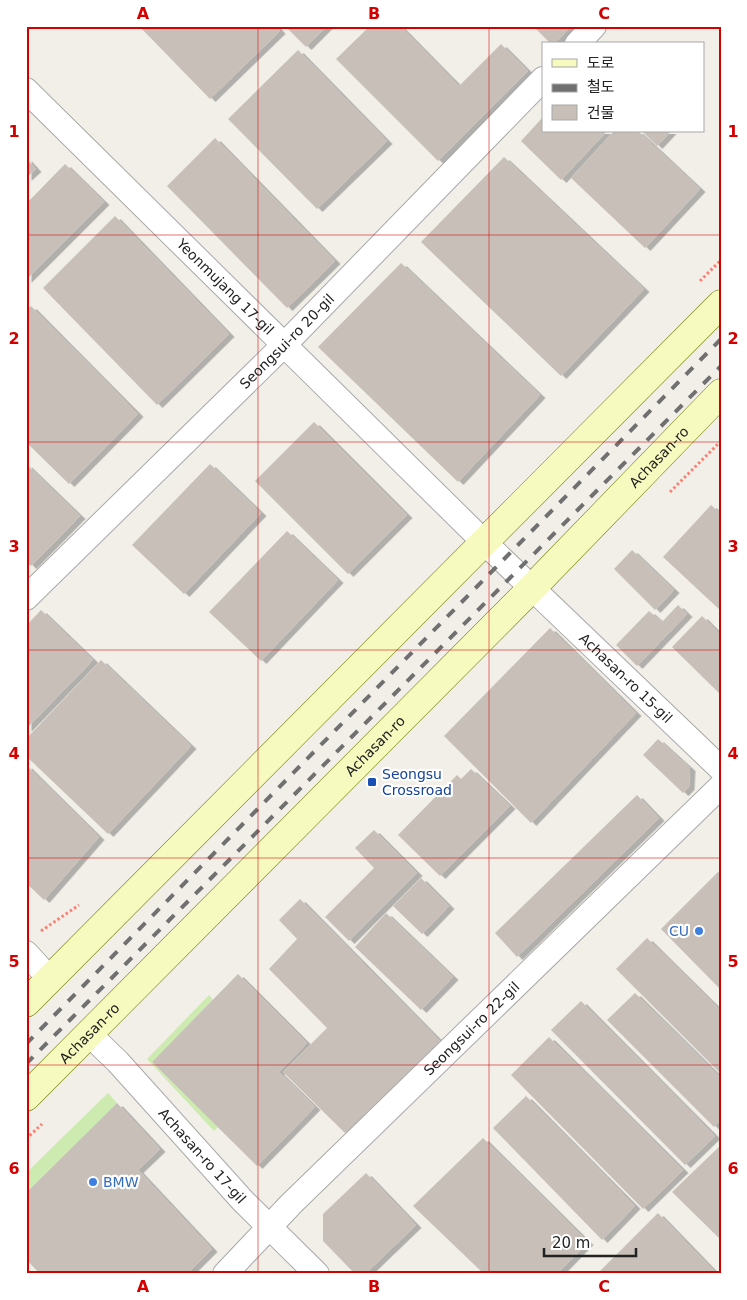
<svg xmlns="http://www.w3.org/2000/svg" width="747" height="1300" viewBox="0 0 747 1300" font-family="'DejaVu Sans','Noto Sans KR',sans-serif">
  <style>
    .grass { fill: #cdebb0 }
    .building { fill: #c7bfb8; filter: url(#shadow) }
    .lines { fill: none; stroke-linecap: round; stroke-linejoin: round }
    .minor-casing { stroke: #a9a9a9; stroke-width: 26 }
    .secondary-casing { stroke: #707d05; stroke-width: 29 }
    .path { stroke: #fa8072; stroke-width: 3; stroke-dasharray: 2.5 2.5; stroke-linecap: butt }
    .minor { stroke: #fff; stroke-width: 24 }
    .secondary { stroke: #f7fabf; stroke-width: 28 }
    .rail { stroke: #707070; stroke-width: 4; stroke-dasharray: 10 10; stroke-linecap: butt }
    .grid { fill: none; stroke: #d40000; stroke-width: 1; stroke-opacity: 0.55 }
    .transit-dot { fill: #1a4fb4; stroke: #fff; stroke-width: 2 }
    .shop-dot { fill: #3f7fe0; stroke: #fff; stroke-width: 2 }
    .labels { text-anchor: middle; stroke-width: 4.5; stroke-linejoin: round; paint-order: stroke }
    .street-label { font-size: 14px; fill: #222; stroke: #fff }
    .transit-label { font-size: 14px; fill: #164399; stroke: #fff; text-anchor: start }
    .shop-label { font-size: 14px; fill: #366cbe; stroke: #fff; text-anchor: end }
    .neatline { fill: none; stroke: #d40000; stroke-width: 2 }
    .grid-label { font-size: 16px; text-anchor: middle; font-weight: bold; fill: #d40000 }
  </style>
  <defs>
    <filter id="shadow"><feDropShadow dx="5.5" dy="3" stdDeviation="0" flood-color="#0004"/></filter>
  </defs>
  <rect width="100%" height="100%" fill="#f2efe9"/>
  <path class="grass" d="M209,995L213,1000L152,1062L218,1127L214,1131L147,1059Z
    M108,1093L117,1103L26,1193V1173Z"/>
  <path class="building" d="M139,26H276L280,31L210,99Z
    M285,26H327L306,47Z
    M370,26H400L459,86L501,44L528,71L438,161L336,59Z
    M533,26H571L554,44H551Z
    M298,50L387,141L317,209L228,119Z
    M543,117V131H607L561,180L521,141Z
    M614,131H638L700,189L645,248L571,178Z
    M642,131H671L657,146Z
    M215,138L335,261L287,308L167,186Z
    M504,157L644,289L561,376L421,242Z
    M26,158L36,169L26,178Z
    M65,164L104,202L26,280V204Z
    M115,216L229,334L157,405L43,288Z
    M401,263L540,395L458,482L318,347Z
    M31,306L138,414L69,484L26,442V311Z
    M314,422L407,515L348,574L255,481Z
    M26,464L80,516L31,566L26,561Z
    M210,464L261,513L184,594L132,545Z
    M711,505L721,514V611L663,557Z
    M287,531L338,580L261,661L209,612Z
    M632,550L674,590L655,610L614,569Z
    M678,605L687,614L637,666L616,645L649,611L662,622Z
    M41,610L93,660L26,729V626Z
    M702,616L721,635V695L672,647Z
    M550,628L636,713L531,823L444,736Z
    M101,660L191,746L108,834L26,756V739Z
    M658,739L690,768L689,787L683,793L643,755Z
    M26,765L99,837L44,900L26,883Z
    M471,769L510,806L440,876L398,835L457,775L461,779Z
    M637,795L659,818L517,957L495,933Z
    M374,830L417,873L349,941L325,917L374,868L355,848Z
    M718,872L721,874V990L661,929Z
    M421,878L449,906L422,934L393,906Z
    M300,899L440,1041L345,1133L283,1072L327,1028L269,969L297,939L279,920Z
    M386,913L453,977L421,1010L355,947Z
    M647,938L721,1011V1074L616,969Z
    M238,974L307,1043L279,1072L315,1107L257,1166L152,1062Z
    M635,993L721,1078V1120L714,1127L607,1020Z
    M581,1001L715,1136L685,1165L551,1030Z
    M549,1037L683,1170L643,1209L511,1075Z
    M526,1096L635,1206L602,1240L493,1128Z
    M117,1103L160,1149L138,1170L212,1249L187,1274H40L26,1259V1193Z
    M483,1138L588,1242L557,1274H484L413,1206Z
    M721,1145V1240L672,1192Z
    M366,1173L416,1225L365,1274H355L323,1241V1214Z
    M658,1213L717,1274H597Z"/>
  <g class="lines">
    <g class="minor-casing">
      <g id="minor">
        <path d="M577,44L594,26"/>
        <path id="s1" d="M26,90L485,543L721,769"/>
        <path id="s2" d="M26,598L285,344L543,79"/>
        <path d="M26,953L50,979"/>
        <path id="s3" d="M90,1035L118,1062L243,1201L317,1274"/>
        <path id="s4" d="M225,1274L291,1204L721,786"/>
      </g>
    </g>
    <g class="secondary-casing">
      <g id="secondary">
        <path d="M26,1003L721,304"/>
        <path id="s5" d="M26,1097L532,588L721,393"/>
      </g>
    </g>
    <path class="path" d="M700,281L721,260
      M670,492L721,441
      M41,931L79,905
      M26,1139L42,1124"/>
    <use href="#minor" class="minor"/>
    <use href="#secondary" class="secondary"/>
    <path class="rail" d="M26,1044L721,339
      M26,1064L721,366"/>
  </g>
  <path class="grid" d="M258,26V1274M489,26V1274M26,235H721M26,442H721M26,650H721M26,858H721M26,1065H721"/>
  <rect class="transit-dot" x="367" y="777" width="10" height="10" rx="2.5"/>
  <g class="shop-dot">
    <circle cx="699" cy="931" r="5"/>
    <circle cx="93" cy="1182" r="5"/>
  </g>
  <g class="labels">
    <g class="street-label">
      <text dy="5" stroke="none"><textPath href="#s1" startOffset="280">Yeonmujang 17-gil</textPath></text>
      <text dy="5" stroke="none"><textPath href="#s2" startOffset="366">Seongsui-ro 20-gil</textPath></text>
      <text dy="5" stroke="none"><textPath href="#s5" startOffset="900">Achasan-ro</textPath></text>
      <text dy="5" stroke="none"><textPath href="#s1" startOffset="840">Achasan-ro 15-gil</textPath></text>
      <text dy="5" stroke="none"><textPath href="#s5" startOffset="495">Achasan-ro</textPath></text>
      <text dy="5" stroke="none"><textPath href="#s4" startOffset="348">Seongsui-ro 22-gil</textPath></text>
      <text dy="5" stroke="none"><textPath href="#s5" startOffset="90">Achasan-ro</textPath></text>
      <text dy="5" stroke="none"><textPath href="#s3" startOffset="165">Achasan-ro 17-gil</textPath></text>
    </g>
    <g class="transit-label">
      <text x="382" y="779">Seongsu<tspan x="382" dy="16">Crossroad</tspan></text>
    </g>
    <g class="shop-label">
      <text x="689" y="936">CU</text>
      <text x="103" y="1187" text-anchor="start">BMW</text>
    </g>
  </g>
  <rect width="747" height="1300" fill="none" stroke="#ffffff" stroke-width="55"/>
  <rect x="542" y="42" width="162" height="90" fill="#ffffff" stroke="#a7a7a7"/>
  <rect x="552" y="59" width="25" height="8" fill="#f7fabf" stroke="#a7a7a7"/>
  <text x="587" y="68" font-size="15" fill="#222222">도로</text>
  <rect x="552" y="84" width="25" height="8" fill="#707070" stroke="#a7a7a7"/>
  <text x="587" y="92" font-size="15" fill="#222222">철도</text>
  <rect x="552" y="105" width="25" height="15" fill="#c7bfb8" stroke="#a7a7a7"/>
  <text x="587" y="118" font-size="15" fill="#222222">건물</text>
  <path d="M544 1248v8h92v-8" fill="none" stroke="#222222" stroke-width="2.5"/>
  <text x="552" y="1248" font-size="15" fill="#222222" stroke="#ffffff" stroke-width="4" paint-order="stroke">20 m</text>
  <rect x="28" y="28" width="692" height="1244" class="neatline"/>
  <g class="grid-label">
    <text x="143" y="19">A</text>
    <text x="374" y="19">B</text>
    <text x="604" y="19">C</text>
    <text x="14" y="137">1</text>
    <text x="733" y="137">1</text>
    <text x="14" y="344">2</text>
    <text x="733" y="344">2</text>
    <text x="14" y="552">3</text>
    <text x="733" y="552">3</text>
    <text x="14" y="759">4</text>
    <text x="733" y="759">4</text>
    <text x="14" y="967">5</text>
    <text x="733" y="967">5</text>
    <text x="14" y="1174">6</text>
    <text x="733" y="1174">6</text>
    <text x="143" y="1292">A</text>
    <text x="374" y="1292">B</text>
    <text x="604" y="1292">C</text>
  </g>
</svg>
